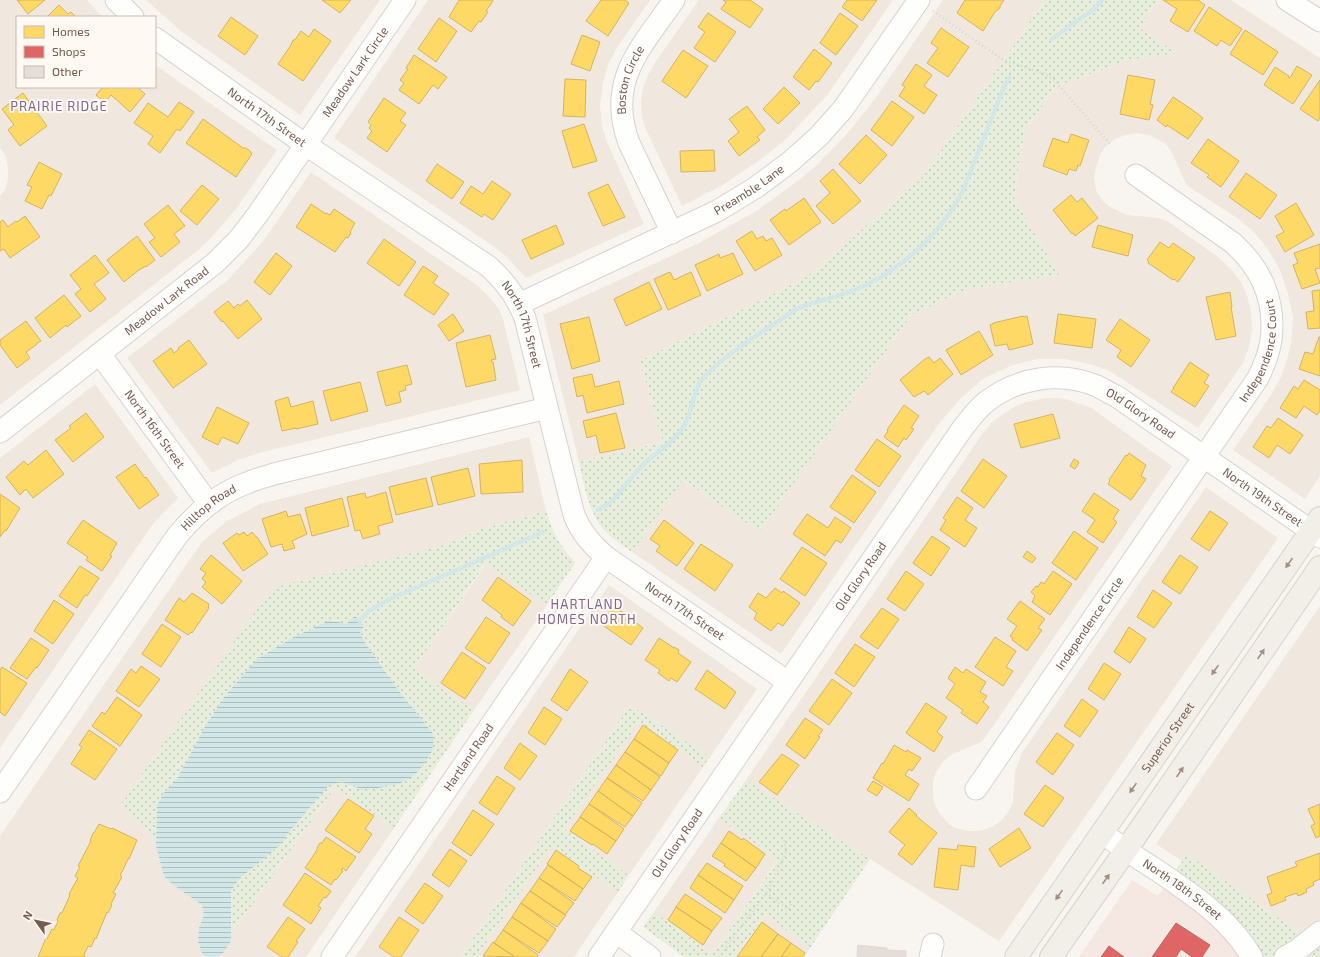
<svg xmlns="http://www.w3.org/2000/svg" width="1320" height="957" viewBox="0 0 1320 957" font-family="'Exo 2',sans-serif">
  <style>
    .residential { fill: #f0e7de }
    .commercial { fill: #f5e7e2 }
    .park { fill: url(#park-dots) }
    .water { fill: url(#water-rules) }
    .homes { fill: #ffd966; stroke: #d6b35f }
    .shops { fill: #e06666; stroke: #c0635f }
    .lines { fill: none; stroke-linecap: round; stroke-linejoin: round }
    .stream { stroke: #d2e8e8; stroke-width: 4.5 }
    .building { fill: #e5ddd7; stroke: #e1d8d2 }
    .minor-casing { stroke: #d8d2ce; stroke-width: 23 }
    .major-casing { stroke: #d9d1cc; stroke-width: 24 }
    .path { stroke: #dad4d0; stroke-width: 2.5; stroke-dasharray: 1 3; stroke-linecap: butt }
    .minor { stroke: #fefefd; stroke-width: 21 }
    .major { stroke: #f2eee8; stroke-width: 22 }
    .oneway { fill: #a18e85 }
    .labels { text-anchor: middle; stroke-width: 4; stroke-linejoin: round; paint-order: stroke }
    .street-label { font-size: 12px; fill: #765b50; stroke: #fef9f3 }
    .neighbourhood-label { font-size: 13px; letter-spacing: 1px; fill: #816891; stroke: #fef9f3 }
  </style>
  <defs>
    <pattern id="park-dots" width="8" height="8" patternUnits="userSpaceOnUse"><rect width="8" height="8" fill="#e7eedc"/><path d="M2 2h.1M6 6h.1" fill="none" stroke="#c0c4b5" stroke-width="1.8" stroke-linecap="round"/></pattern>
    <pattern id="water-rules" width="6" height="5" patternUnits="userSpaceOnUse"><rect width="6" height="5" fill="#d2e8e8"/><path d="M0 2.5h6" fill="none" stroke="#afbfbe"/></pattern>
  </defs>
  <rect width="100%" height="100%" fill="#f8f5f0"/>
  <path class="residential" d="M0,0H87L102,17H17V87H155V65L277,150L236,209L210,239L197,251L0,405V197L5,189L8,179V168L6,157L0,147Z
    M146,0H380L300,115L182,32Z
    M428,0H650L616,49L608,65L603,83L600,105L602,127L607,142L644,224L526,278L507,257L496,248L334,138Z
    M699,0H893L828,94L786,139L764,157L723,185L682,206L644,125L642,116L641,101L643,88L648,75L654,64Z
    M943,0H1045L922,178L808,276L640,361L663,442L579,462L543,315L699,243L758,210L791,186L816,166L847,134L875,99Z
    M1158,0H1231L1320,58V476L1305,499L1233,450L1271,395L1281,377L1287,360L1291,343L1293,317L1288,294L1280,270L1268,249L1252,230L1237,218L1189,187L1185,182L1171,151L1166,144L1149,135L1136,133L1125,135L1115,139L1105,147L1100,155L1096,167L1094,178L1096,190L1101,199L1110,207L1127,215L1159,218L1167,221L1218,257L1231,269L1241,282L1247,295L1251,313L1252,330L1249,347L1243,363L1198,428L1108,370L1086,363L1064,359H1037L1010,366L983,379L960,399L938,425L781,654L632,552L682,480L760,531L911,315L967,289L1059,275L1014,198L1024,132L1055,87L1128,60L1177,53L1139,28Z
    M311,172L478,286L490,298L498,308L503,319L520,390L259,453L238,460L212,473L127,358L229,279L264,240Z
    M95,384L178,498L161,515L152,525L0,748V458Z
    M1047,398H1059L1069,400L1090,407L1172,466L986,736L981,742L951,755L943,762L936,772L933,782V791L934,802L939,813L949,824L956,828L967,831H980L992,827L1001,821L1008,812L1013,802L1015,771L1022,753L1206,487L1278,538L999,941L746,780L983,433L993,421L1014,407L1026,402Z
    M529,437L546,511L484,528L445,545L235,929L335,787L394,828L306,957H0V836L202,542L227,521L260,504Z
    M486,564L547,605L474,710L414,669Z
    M609,585L757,689L710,757L630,705L461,957H355Z
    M1320,606V947L1187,854L1182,861L1156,844Z
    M639,721L703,767L629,875L564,829Z
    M719,818L778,859L713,954L654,912Z
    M552,845L618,892L574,957H482L478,954Z
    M766,915L810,948L804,957H734Z"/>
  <path class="commercial" d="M1132,880L1158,896L1165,886L1206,917L1227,938L1240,957H1079Z"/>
  <path class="park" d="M1045,0H1158L1139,28L1177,53L1128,60L1055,87L1024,132L1014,198L1059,275L967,289L911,315L760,532L683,480L632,552C623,545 611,538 603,529C588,510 584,485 579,462L663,442L640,361L808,276L922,178Z
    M546,511C553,533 560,546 575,563L547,605L485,564L414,669L474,710L394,828L335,787L235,929L122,803L264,599L283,585L445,545L484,528Z
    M630,705L710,757L703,767L639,722L564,829L629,875L618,892L552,846L478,954L482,957H461Z
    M746,780L870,859L810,948L766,915L734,957H684L643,927L654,912L713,954L778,860L719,818Z
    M1187,854L1320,947V957H1240L1227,938L1206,917L1165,886Z"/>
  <path class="water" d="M355,616L364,626L360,633L364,641L398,690L432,732L434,739L432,751L425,763L414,776L399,784L378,788L361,789L342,782L329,785L290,831L279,846L239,879L231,891V941L224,952L218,957H206L202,953L198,941L199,928L204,915L202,905L172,884L164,876L156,846L157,806L163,794L178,777L206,725L224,697L257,659L294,637L330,620L346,624Z"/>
  <path class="homes" d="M17,0H45L28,14Z
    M322,0H351L340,13Z
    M459,0H492L493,1L486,11L488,12L481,22L479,21L471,32L449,17Z
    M601,0H625L629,3L608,36L586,21Z
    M723,0H750L763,9L750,28L721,9L726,2Z
    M847,0H877L862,21L842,7Z
    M965,0H1004L1000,6V8L995,12L983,31L957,13Z
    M1163,0H1198L1205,5L1188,32L1170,21L1177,9Z
    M59,5L68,14L71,12L76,17H47Z
    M1209,7L1242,29L1230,46L1221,40L1217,46L1194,31Z
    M708,13L736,32L715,62L694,48L705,32L698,27Z
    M840,13L858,26L836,55L820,43Z
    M231,17L258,36L245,55L218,36Z
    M439,18L457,31L436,62L418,49Z
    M941,28L969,47L948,77L927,63L938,48L931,43Z
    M314,29L331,41L303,81L278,64L291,45L293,40H295L301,31L309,37Z
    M1245,30L1278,52L1263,75L1230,54Z
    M582,35L600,42L590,71L571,64Z
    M814,49L832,63L818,82L816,81L809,90L793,77Z
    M683,50L708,66L686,98L662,81Z
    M414,55L447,77L438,89L433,85L419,104L399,90L404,83L400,80L408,69L406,68Z
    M916,64L932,75L924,86L937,95L924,114L899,96L905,87L902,85Z
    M1297,66L1312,75L1293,104L1264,85L1275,67L1289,76L1288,77L1290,78Z
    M1128,75L1155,80L1150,104L1153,105L1149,120L1120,114Z
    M565,79L586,80L585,117L563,116Z
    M1320,80V118L1318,121L1300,109Z
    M103,87H135L136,88L137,87L145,94L130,112L111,95L105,102L96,95Z
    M784,87L800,103L778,124L763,109Z
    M23,93L47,126L20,146L8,130L14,125L2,109Z
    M1173,97L1191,109L1203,118L1188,139L1167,125L1166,127L1157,120Z
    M384,98L406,113L400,121L406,125L387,152L367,138L372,131L369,128L371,125L368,122Z
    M892,101L914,117L892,146L871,130Z
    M179,102L194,112L180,131L177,129L160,153L148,144L153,136L134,123L148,103L168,117Z
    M747,106L765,130L757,137L760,140L739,156L728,141L739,132L729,119Z
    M203,119L243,148H246L250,151L252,154L236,177L186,143Z
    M584,124L597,161L573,168L562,131Z
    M1071,134L1089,140L1080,166L1078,165L1076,171L1069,169L1067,175L1043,166L1053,138L1068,143Z
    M866,135L887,155L860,184L839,164Z
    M1208,139L1239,161L1221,187L1207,177L1209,175L1191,163Z
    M714,150L715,171L681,172L680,151Z
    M39,162L62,174L51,196L49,195L42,209L25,201L32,187L27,185Z
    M437,164L464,182L452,199L426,181Z
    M833,169L861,201L833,224L816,206L830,193L820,181Z
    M1246,173L1277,195L1260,219L1229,197Z
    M492,181L511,194L493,220L484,214L482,217L460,203L471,186L483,194Z
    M608,184L625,217L603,226L588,193Z
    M202,185L219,199L197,225L180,211Z
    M1071,195L1077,202L1082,198L1098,218L1075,236L1073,233L1072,234L1053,210Z
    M804,198L821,222L789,245L770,220L785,209L786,211Z
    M1296,203L1314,235L1285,252L1276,236L1284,232L1275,216Z
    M311,204L326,214V213L330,215L334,209L355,223L350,232L351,233L348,238L346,237L335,252L296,227Z
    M168,205L185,226L174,234L180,242L161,257L149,242L155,238L144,224Z
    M25,216L40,237L10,258L4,249L0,251V222L3,220L8,227L16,221L17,222Z
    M556,225L564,244L531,259L522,240Z
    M1098,225L1133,235L1128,256L1092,247Z
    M752,231L757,239L763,236L766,241L772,238L782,255L755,271L736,241Z
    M137,236L155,260L146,267V266L139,270L124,282L107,260Z
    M384,239L416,262L399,286L367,263Z
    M1160,242L1169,248L1173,243L1195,258L1178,282L1174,279L1173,280L1148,263L1149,261L1147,260Z
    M1320,244V268L1315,269L1320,283L1302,289L1293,265L1298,263L1294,253Z
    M276,253L292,266L270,295L254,282Z
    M733,253L743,274L707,291L695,265L719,254L720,258Z
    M95,255L109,273L94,284L106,299L90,312L75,294L81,289L70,275Z
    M423,266L438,276L433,283L449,294L434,315L404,295Z
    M670,272L674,280L691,272L701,295L668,310L654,279Z
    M649,282L662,309L626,326L614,299Z
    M1320,290V328L1308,329L1306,312L1314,311L1312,291Z
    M1230,292L1232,307H1231L1236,336L1216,340L1206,297Z
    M64,295L81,316L67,327L66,325L50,338L35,318Z
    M247,300L262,319L238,339L223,321L222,322L214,312L228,301L234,308L238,304L240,306Z
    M453,314L464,331L449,341L438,325Z
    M1058,314L1096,319L1092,348L1054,343Z
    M1023,316V317L1027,316L1033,344L1009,350L1007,344L995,346L990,325L993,324V323Z
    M589,317L600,361L572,369L560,324Z
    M1120,319L1150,340L1131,367L1117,357L1121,350L1106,340Z
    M26,321L41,341L36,344V345L26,352L30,358L17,368L0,345V340Z
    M979,331L993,355L961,375L946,350Z
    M490,335L496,359L491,360L492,362H493L496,380L466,387L456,343Z
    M1319,337H1320V376L1299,369L1305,352L1313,354Z
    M189,340L207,364L173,388L153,361L171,348L174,353L179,349L178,348Z
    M929,357L934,363L940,358L953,374L928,395L924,391L914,397L900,380L925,359Z
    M1190,362L1209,375L1204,383L1209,386L1195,407L1171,392L1174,388H1173Z
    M407,365L412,384L405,386L406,390L399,392L401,402L386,406L377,372Z
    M592,374L595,387L619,381L624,404L587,413L583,395L577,397L573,378Z
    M1304,380L1320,390V411L1317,415L1304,406L1296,418L1280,408L1294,386L1298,389Z
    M360,382L368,411L331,421L323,391Z
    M288,397L291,407L313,401L318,424L296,429V428L282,431L275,401Z
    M904,405L919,416L911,428L914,429L906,440L904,438L898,447L884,437L888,431L887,430Z
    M217,407L249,423L238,444L222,437L218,445L202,437Z
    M86,413L104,437L73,462L55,440L71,428L69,426Z
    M616,413L625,448L600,453L596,435L587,438L583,421Z
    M1053,414L1060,438L1021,448L1014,424Z
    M1278,418L1303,435L1290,454L1277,445L1269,458L1253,447L1267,426L1271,428Z
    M877,439L901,456L879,487L855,470Z
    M46,450L64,474L33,498L26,489L20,495L6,477L24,461L28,465Z
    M1129,453L1146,465L1141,476L1146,479L1131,500L1108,484L1110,481L1109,480L1126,455L1127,456Z
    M983,459L1007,476L984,508L961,491Z
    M1074,459L1079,462L1075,469L1070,466Z
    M522,460L523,492L481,494L479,464Z
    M135,464L145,478L146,477L159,495L139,509L116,477Z
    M468,468L475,496L438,505L431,477Z
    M852,475L876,492L854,523L830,507Z
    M426,478L433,506L396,515L389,487Z
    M386,492L393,522L378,526L380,534L363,539L360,530L355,531L347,497L365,493L366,498Z
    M1094,493L1119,510L1113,519L1117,522L1103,543L1087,532L1095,520L1082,511Z
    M0,494L20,508L6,531L5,530L0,537Z
    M957,497L973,508L965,520L977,528L965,547L940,530L946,520L943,518Z
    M342,498L349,526L312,536L305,508Z
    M286,511L288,517L300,514L307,534L292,541L295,548L284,551L282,544L271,547L262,519Z
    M1210,511L1228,523L1209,551L1191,539Z
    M807,514L828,528L835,517L851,528L841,543L836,540L825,556L793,534Z
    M83,520L117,543L110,555L112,556L102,571L86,560L88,557L67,543Z
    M664,520L694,543L677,566L656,551L660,546L650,539Z
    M1074,531L1098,548L1076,580L1052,563Z
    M244,532L247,536L252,532L256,537H257L268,554L243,571L223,543L237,533L239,535Z
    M932,536L950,548L931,576L913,563Z
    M701,544L733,565L715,591L684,569Z
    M802,547L827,563L805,596L780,579Z
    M1027,551L1036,558L1032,563L1023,557Z
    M211,555L242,581L222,604L202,587L206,582L202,579L206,573L200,569Z
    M1180,555L1198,567L1180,594L1162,582Z
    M80,566L99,578L87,596L85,595L77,608L59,596Z
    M906,571L924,584L905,611L887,599Z
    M1053,571L1072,584L1050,615L1032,602L1035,596L1031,592L1036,586L1038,587L1041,582L1044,584Z
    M498,577L531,601L513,626L501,617L502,615L482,600Z
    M775,588L782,593L783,591L800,603L783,626L778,623L771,631L754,619L757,613L749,607L758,593L766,598Z
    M1153,590L1172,603L1154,628L1137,617Z
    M192,593L209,604L208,607L209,608L192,633L191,632L188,635L165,620L179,598L184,602Z
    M54,600L74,614L53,644L34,631Z
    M1020,601L1045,619L1038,628L1042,630L1027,651L1012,640L1013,638L1010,636L1017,626L1007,619Z
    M614,606L643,628L631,645L601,624Z
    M882,608L899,619L878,649L860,637Z
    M486,617L510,633L489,664L465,648Z
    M162,624L181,637L161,667L142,654Z
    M1129,627L1146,639L1130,663L1114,652Z
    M995,637L1016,651L1006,667L1013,671L1003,686L975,667Z
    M31,638L49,650L37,668L36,667L27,679L10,668Z
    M659,638L674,648V647L679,650L678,653L691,662L677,682L671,678L669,681L658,673L660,670L645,660Z
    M855,644L875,657L854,687L835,673Z
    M462,652L486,668L465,699L441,683Z
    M1104,663L1121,674L1104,700L1088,689Z
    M141,666L160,679L139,707L116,691L131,669L136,673Z
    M2,667L27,683L5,716L0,712V670Z
    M955,667L963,673L966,669L986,682L980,692L987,696L983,702L989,707L977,724L961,713L963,710L946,698L955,684L948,678Z
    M570,669L588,682L567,711L551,700Z
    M707,670L736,692L725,709L695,689Z
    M832,679L852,693L829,725L809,711Z
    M117,697L142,715L120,746L92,726L102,712L105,714Z
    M1082,699L1098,711L1080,737L1064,726Z
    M926,703L947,717L937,732L943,737L934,752L906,733Z
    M544,707L562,719L545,745L528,733Z
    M805,718L823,730L818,736L820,737L805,759L786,745Z
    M643,725L678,750L669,763L634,739Z
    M89,730L117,749L95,780L71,764L82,747L79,745Z
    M1057,733L1074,745L1053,775L1036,762Z
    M634,739L669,763L661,776L625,752Z
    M520,743L537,756L520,780L504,768Z
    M894,745L906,752L907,750L921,758L912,771L909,769L905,775L919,784L909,801L873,778L882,763L883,764Z
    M625,752L660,777L651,790L616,765Z
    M782,754L799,765L777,795L759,782Z
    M616,765L651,790L643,801L607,778Z
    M497,776L515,788L497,815L479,803Z
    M607,778L642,803L633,816L598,791Z
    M873,781L883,787L877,796L867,790Z
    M1045,785L1064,798L1043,827L1024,814Z
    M598,791L633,816L625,827L589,804Z
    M348,799L374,816L365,829L372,834L359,853L325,830Z
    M589,804L624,829L616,841L580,817Z
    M1320,804V836L1316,838L1311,826L1315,824L1308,809Z
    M909,808L917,815L916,816L937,833L912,865L898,854L905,845L889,832Z
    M473,810L494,824L471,856L452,843Z
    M580,817L616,841L607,854L593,844L592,845L570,831Z
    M99,824L111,829L112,828L137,840L129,859H128L120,876L122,877L113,893L116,894L111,904L112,905L108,913L107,912L96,939L95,938L91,947L88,946L84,955L85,957H38L46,938L47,939L52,929L54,930L58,921L57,920L60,913H62L70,895L69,894L78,878L75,876L80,867L78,866L91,841H90L93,833H94Z
    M1019,828L1031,848L1000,867L989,849Z
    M729,831L742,840L743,838L765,854L756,868L721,843Z
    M326,837L356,857L346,871L343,868L341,870L343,871L336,880L335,879L331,885L305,868L317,850V848L320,843H322Z
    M721,843L756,868L746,881L724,866L725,864L712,856Z
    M958,845L976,847L974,867L961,865L958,890L934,887L939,848L957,850Z
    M450,849L467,861L449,887L432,875Z
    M556,850L579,866L578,868L592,877L583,889L547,864Z
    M1320,853V879L1313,882L1314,885L1306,889L1307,892L1298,896L1297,893L1285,897L1286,900L1271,906L1267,895L1272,893L1267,877L1297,866L1295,862Z
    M707,863L743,886L734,900L698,875Z
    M548,865L583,889L575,901L539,878Z
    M305,873L331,891L326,898L324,897L318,906L321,908L311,924L283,905Z
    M698,875L734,900L725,913L690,888Z
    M539,878L574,903L565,915L530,891Z
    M425,883L443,896L423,924L405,911Z
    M530,891L566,915L557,927L521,903Z
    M685,894L722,918L712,931L676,907Z
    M521,903L556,929L548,941L512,917Z
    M676,907L712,931L703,945L668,920Z
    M288,917L305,929L296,941L298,942L288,957H282L267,947Z
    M399,917L419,930L401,957H394L379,947Z
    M512,917L548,941L539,953L503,930Z
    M762,922L778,934L761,957H737Z
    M503,930L538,955L537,957H515L494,943Z
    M778,934L791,943L781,957H761Z
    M493,942L494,943L515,957L483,956Z
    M791,943L805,953L802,957H781Z"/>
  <path class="shops" d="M1176,923L1210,945L1202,957H1192L1181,949L1176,957H1152Z
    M1109,946L1124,957H1101Z"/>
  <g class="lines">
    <path class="stream" d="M1052,39L1095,8L1102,0
      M598,510C602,507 607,505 611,502C623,490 632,475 645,463C657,451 672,444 682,429C691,416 692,399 699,384C704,374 727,356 737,349C749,340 763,331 777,322C784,318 791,311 799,308C818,300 838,297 857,289C902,270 943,232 964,188L1004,87L1009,78
      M359,621L369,611L390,599L543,532"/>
  </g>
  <path class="building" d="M858,945L887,948V950L906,951V957H857Z"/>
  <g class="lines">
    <g class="minor-casing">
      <g id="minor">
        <path d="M116,0L133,17"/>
        <path d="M1287,0L1320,21"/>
        <path id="s1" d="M155,38L306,145L488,266C505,281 517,297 525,318L574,515C581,533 592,545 606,557L788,682"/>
        <path id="s2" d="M672,233L629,143C606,81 641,48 674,0"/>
        <path id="s3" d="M519,304L717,211L755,188L790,162L819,136L843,109L919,0"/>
        <path id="s4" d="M100,354L209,504"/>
        <path id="s5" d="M0,432L215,263L239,239L258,214L405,0"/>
        <path id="s6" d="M976,789L1258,378C1264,366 1269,353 1271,340C1276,301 1261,268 1233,243L1136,175"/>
        <path id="s7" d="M0,792L177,536C196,513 219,493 247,483C256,479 265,477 274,474L547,408"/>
        <path id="s8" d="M1102,833C1119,845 1137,858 1155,869C1192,894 1229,918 1252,957"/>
        <path d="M616,932L650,957"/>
        <path id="s9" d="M332,957L606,557"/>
        <path id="s10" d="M599,957L960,432C968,421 976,410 986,402C1018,377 1060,371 1097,386C1103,389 1109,393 1116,396L1320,537"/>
        <path d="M930,957L933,944"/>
        <path d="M1285,957L1296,951L1320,932"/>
      </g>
    </g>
    <g class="major-casing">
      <g id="major">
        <path id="s11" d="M1016,957L1320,518"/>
        <path d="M1051,957L1126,850L1320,567"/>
      </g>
    </g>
    <path class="path" d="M933,11L1003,60L1045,74L1053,79L1111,145
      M766,893L788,909L792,903
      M719,957L767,892L785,855L786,846L782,836"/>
    <use href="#minor" class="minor"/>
    <use href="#major" class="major"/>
  </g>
  <defs><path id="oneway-solid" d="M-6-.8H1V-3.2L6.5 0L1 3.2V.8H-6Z"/></defs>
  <g class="oneway">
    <use href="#oneway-solid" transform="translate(1289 563) rotate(125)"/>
    <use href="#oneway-solid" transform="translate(1261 654) rotate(-56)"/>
    <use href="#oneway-solid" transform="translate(1215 670) rotate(125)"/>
    <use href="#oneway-solid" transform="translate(1180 772) rotate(-56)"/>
    <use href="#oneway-solid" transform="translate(1133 788) rotate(125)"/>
    <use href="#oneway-solid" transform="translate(1106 879) rotate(-55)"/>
    <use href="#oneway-solid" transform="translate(1059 895) rotate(125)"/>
  </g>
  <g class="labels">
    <g class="street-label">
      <text dy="4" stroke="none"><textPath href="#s5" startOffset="511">Meadow Lark Circle</textPath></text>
      <text dy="4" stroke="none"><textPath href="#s2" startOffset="165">Boston Circle</textPath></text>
      <text dy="4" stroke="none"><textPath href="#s1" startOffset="137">North 17th Street</textPath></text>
      <text dy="4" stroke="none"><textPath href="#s3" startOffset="257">Preamble Lane</textPath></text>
      <text dy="4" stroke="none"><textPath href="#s5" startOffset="212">Meadow Lark Road</textPath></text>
      <text dy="4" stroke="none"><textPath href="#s1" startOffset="473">North 17th Street</textPath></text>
      <text dy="4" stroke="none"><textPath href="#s6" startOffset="525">Independence Court</textPath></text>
      <text dy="4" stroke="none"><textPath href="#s10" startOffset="846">Old Glory Road</textPath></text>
      <text dy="4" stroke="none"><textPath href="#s4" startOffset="93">North 16th Street</textPath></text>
      <text dy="4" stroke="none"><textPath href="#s10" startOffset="994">North 19th Street</textPath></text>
      <text dy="4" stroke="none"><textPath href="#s7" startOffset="354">Hilltop Road</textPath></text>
      <text dy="4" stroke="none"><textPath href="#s10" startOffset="462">Old Glory Road</textPath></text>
      <text dy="4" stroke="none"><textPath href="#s1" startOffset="820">North 17th Street</textPath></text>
      <text dy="4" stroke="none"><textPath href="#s6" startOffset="201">Independence Circle</textPath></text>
      <text dy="4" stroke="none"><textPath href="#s11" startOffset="267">Superior Street</textPath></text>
      <text dy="4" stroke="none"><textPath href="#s9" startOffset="242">Hartland Road</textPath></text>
      <text dy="4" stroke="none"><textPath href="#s10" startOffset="138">Old Glory Road</textPath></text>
      <text dy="4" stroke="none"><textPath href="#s8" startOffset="98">North 18th Street</textPath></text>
    </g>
    <g class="neighbourhood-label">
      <text x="59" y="111">PRAIRIE RIDGE</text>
      <text x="587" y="609">HARTLAND<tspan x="587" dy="15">HOMES NORTH</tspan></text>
    </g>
  </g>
  <rect x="16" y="16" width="140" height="72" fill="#fef9f3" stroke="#c8bab2"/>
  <rect x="24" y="26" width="20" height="12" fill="#ffd966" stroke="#c8bab2"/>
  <text x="52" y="36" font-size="12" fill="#765b50">Homes</text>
  <rect x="24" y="46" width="20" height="12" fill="#e06666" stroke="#c8bab2"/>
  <text x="52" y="56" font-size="12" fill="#765b50">Shops</text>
  <rect x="24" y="66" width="20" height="12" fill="#e5ddd7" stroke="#c8bab2"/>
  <text x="52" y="76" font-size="12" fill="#765b50">Other</text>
  <g transform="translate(36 921) rotate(303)" stroke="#fef9f3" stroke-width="3" paint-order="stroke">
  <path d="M0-3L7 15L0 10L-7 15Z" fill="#765b50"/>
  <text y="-6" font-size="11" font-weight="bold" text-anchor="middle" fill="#765b50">N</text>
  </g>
</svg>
